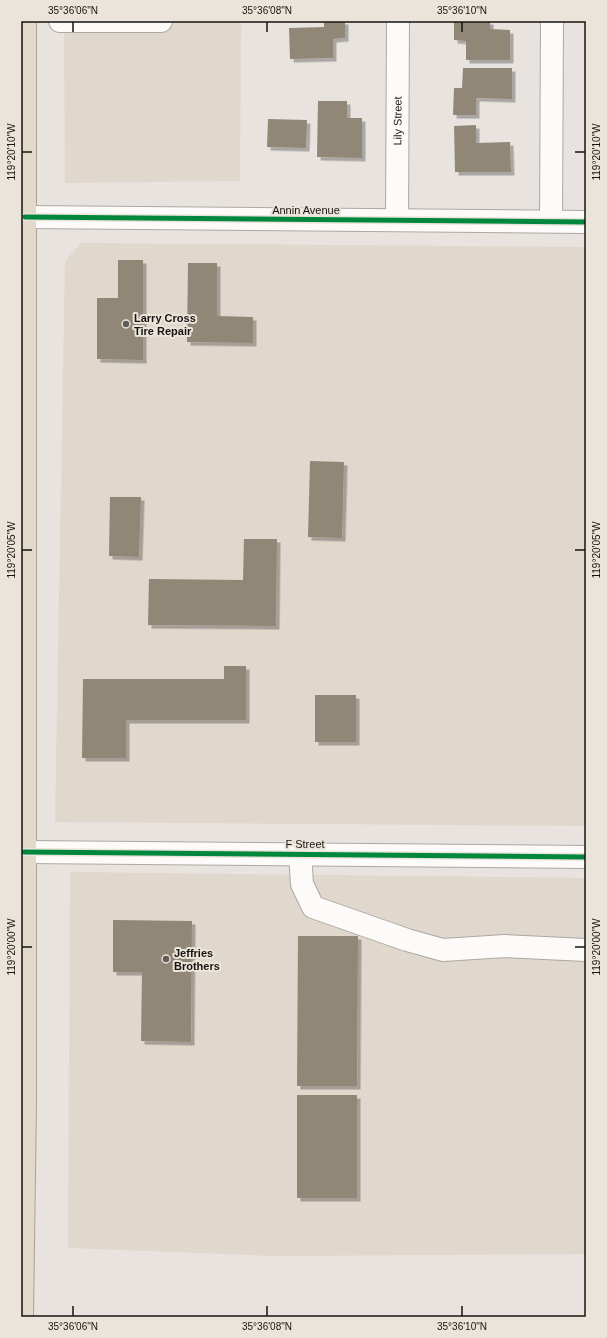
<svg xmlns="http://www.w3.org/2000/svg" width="607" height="1338" viewBox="0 0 607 1338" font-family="Helvetica,sans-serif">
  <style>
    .built { fill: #e0d7cd }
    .building { fill: #918777; filter: url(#shadow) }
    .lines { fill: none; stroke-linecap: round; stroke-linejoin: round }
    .minor-casing { stroke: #aca8a4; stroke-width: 24 }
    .highway-casing { stroke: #ada292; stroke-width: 24 }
    .minor { stroke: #fcfbfa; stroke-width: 22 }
    .highway { stroke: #e2d9cb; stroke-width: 22 }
    .cycleway-casing { stroke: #ebe4db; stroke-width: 8 }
    .cycleway { stroke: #00873e; stroke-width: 5 }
    .ticks { fill: none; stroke: #161411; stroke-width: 1.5 }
    .poi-dot { fill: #605c59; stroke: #ebe4db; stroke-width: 1.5 }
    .labels { text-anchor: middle; stroke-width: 4; stroke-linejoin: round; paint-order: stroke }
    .street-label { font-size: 11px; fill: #161411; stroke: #ebe4db }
    .poi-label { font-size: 11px; font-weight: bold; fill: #161411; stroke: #ebe4db; text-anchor: start }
    .neatline { fill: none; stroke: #161411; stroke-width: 1.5 }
    .ticks-label { font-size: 10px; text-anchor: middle; fill: #161411 }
  </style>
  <defs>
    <filter id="shadow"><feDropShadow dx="3.5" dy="3.5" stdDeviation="0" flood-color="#0004"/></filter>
  </defs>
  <rect width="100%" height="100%" fill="#e8e3de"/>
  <path class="built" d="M64,21H241L240,181L65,183Z
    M81,243L586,247V826L55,822L65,261Z
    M70,872L586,878V1254L273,1256L68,1248Z"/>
  <path class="building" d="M324,21H345V38L333,39V58L290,59L289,28L324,27Z
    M454,21H490V29L510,30V60H466V41L454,40Z
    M463,68H512V99L476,98V115H453L454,88H462Z
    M318,101H347V118H362V158L317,157Z
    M268,119L307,120L306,148L267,147Z
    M476,125V143L510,142L511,172H455L454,126Z
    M118,260H143V360L97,359V298H118Z
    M188,263H217V316L253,317V343L187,342Z
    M310,461L344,462L342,538L308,537Z
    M110,497H141L139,557L109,556Z
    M244,539H277L276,626L148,625L149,579L243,580Z
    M224,666H246V720H126V758H82L83,679H224Z
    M315,695H356V742H315Z
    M113,920L192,921L191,1042L141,1041L142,972H113Z
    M298,936H358L357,1086H297Z
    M297,1095H357V1198H297Z"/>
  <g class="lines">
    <g class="minor-casing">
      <g id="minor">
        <path d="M60,21H161"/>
        <path d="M25,217L586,222"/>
        <path id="s1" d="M397,220L398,21"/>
        <path d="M551,221L552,21"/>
        <path d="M24,852L586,857"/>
        <path d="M300,854L302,884L313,907L407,940L443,950L505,946L586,950"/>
      </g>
    </g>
    <g class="highway-casing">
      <path id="highway" d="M22,1317L25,1104V21"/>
    </g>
    <use href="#minor" class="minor"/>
    <use href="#highway" class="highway"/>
    <g class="cycleway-casing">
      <path id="cycleway" d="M25,217L586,222
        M24,852L586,857"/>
    </g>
    <use href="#cycleway" class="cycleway"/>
  </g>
  <path class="ticks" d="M73,22V32M267,22V32M462,22V32M22,152H32M575,152H585M22,550H32M575,550H585M22,947H32M575,947H585M73,1306V1316M267,1306V1316M462,1306V1316"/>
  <g class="poi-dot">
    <circle cx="126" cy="324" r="4"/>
    <circle cx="166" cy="959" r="4"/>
  </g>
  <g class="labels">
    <g class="street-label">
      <text dy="4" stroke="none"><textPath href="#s1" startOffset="99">Lily Street</textPath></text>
      <text x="306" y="214">Annin Avenue</text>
      <text x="305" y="848">F Street</text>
    </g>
    <g class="poi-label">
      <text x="134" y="322">Larry Cross<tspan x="134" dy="13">Tire Repair</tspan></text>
      <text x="174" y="957">Jeffries<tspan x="174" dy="13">Brothers</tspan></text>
    </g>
  </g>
  <rect width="607" height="1338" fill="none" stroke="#ebe4db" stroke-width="44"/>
  <rect x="22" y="22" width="563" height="1294" class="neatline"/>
  <g class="ticks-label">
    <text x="73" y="14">35°36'06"N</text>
    <text x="267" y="14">35°36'08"N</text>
    <text x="462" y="14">35°36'10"N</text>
    <text transform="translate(11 152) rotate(-90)" y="4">119°20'10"W</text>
    <text transform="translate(596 152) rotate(-90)" y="4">119°20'10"W</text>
    <text transform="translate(596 550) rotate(-90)" y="4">119°20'05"W</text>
    <text transform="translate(11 550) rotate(-90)" y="4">119°20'05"W</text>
    <text transform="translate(11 947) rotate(-90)" y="4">119°20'00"W</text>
    <text transform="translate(596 947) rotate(-90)" y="4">119°20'00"W</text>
    <text x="73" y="1330">35°36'06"N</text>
    <text x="267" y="1330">35°36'08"N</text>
    <text x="462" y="1330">35°36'10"N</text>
  </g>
</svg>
